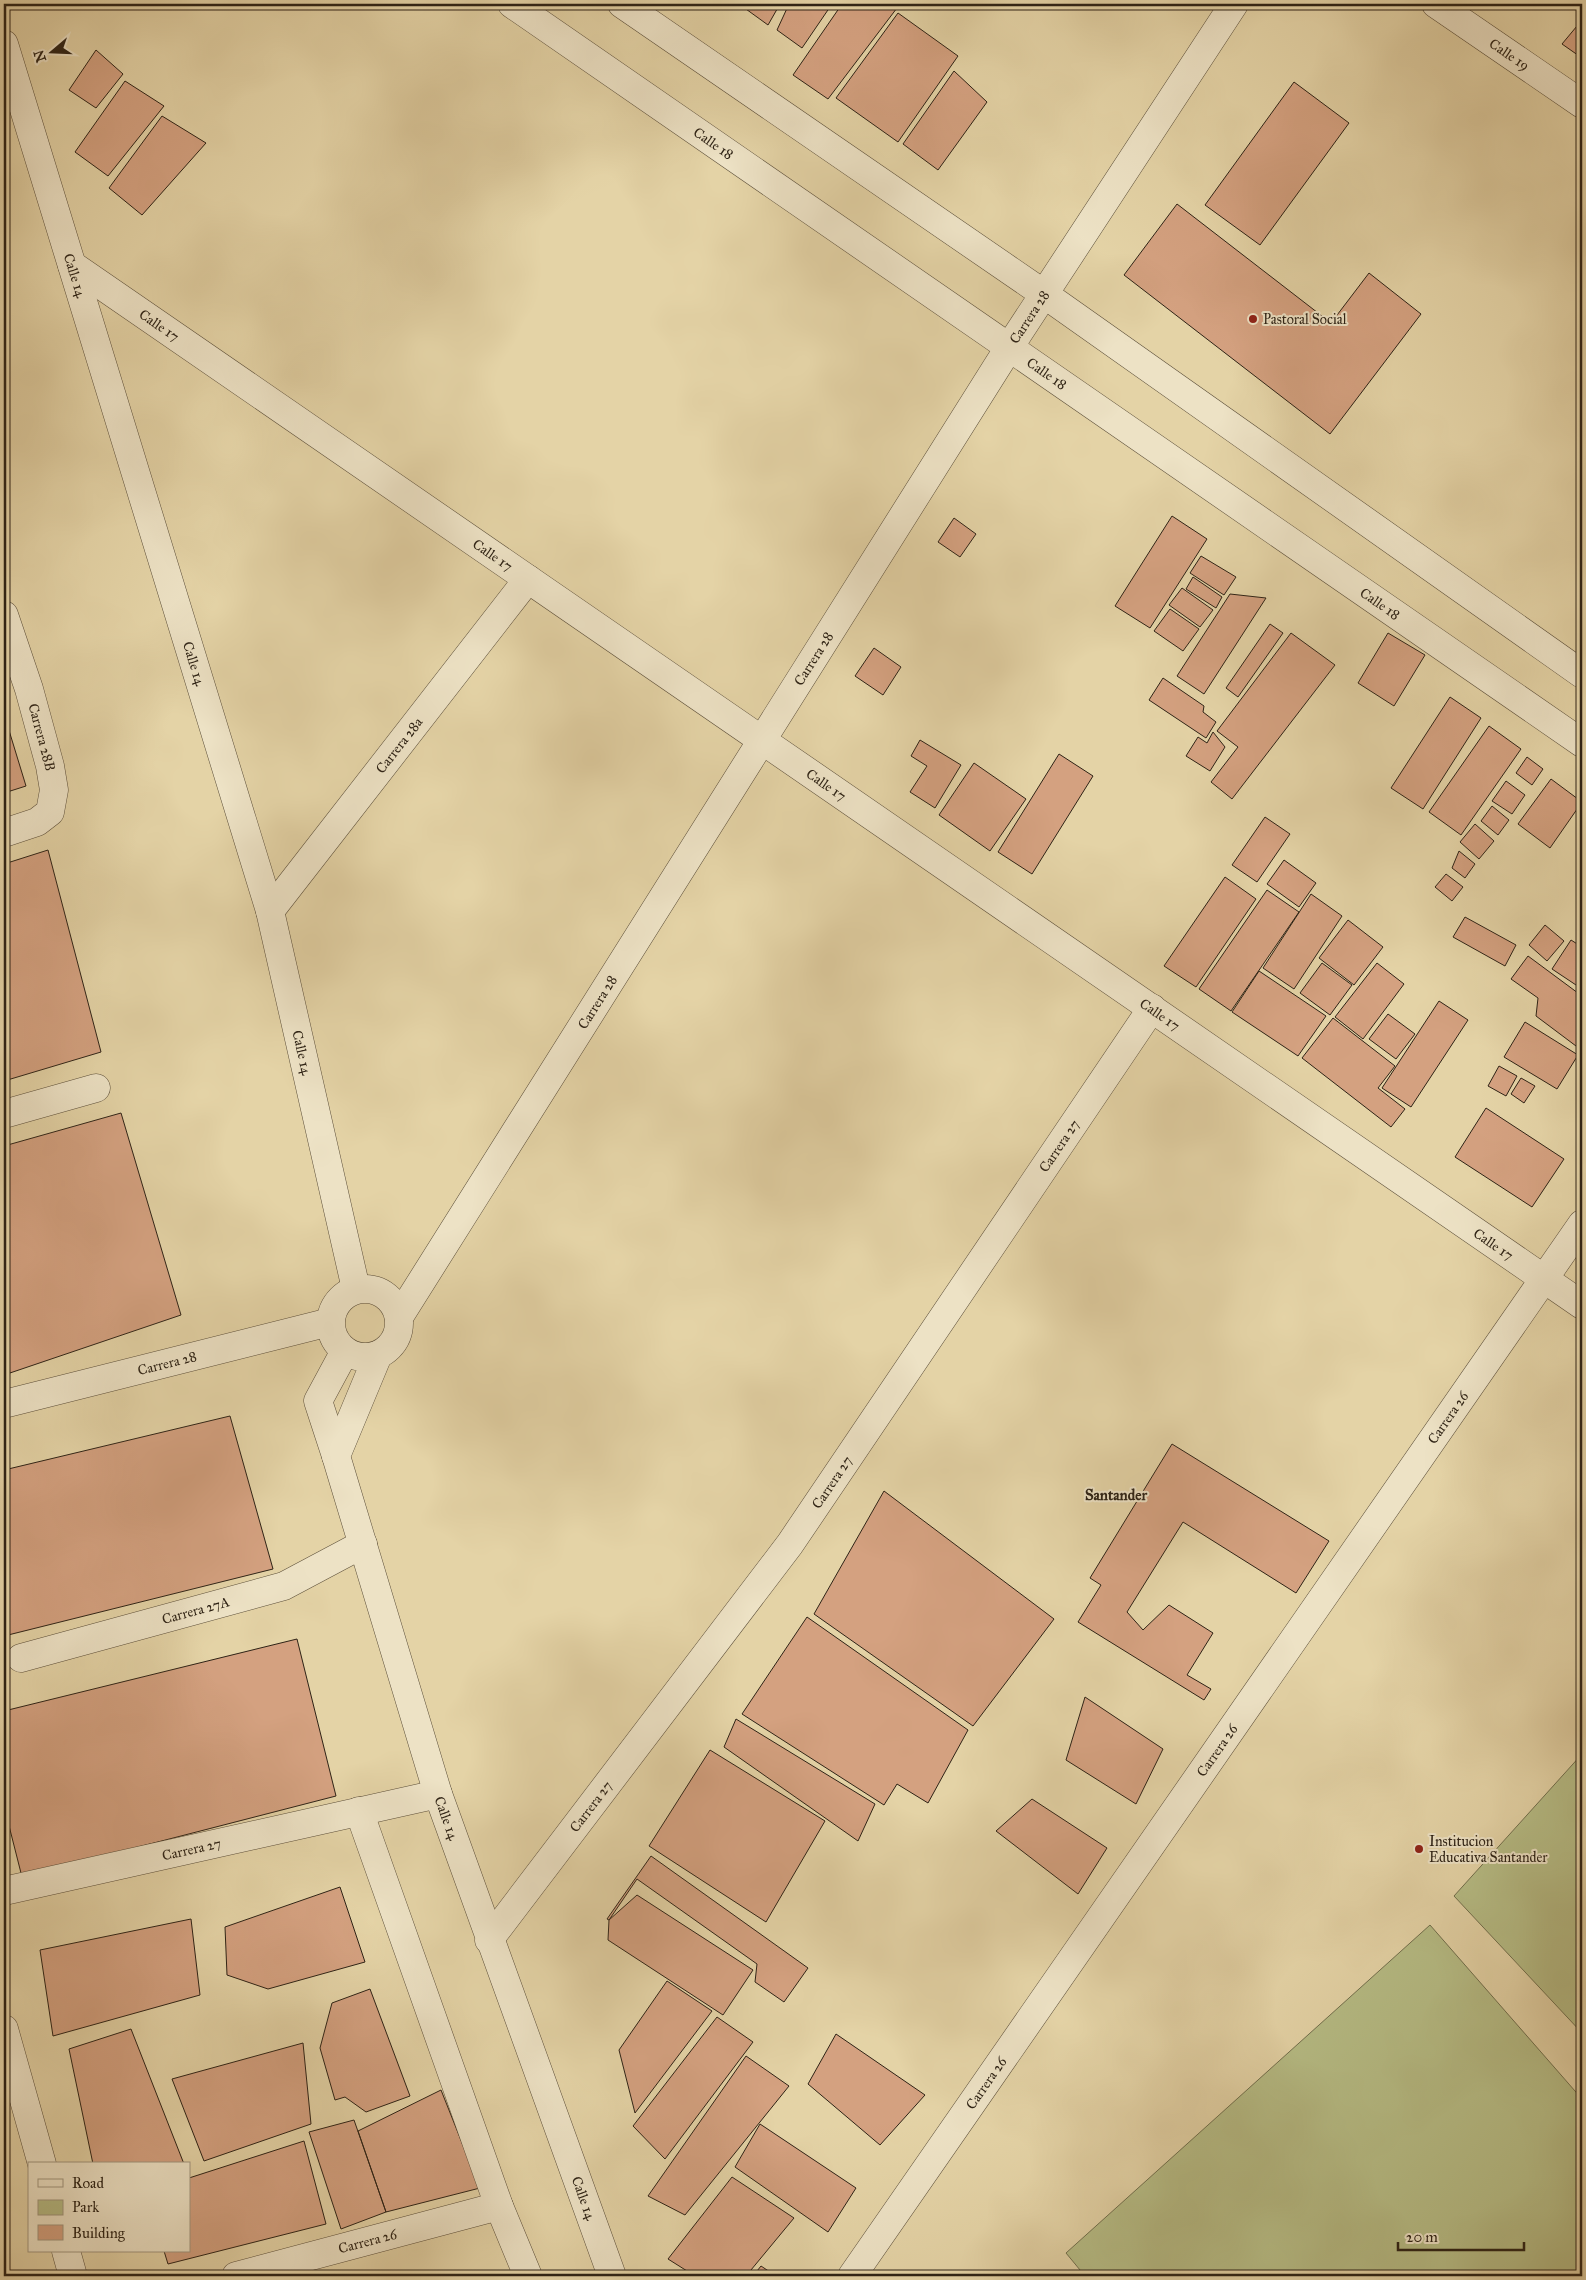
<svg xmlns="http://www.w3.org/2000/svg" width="1586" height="2280" viewBox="0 0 1586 2280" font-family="'IM FELL Great Primer',serif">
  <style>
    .green { fill: #b6bc85; stroke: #72704e }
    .building { fill: #d4a180; stroke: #2e2316 }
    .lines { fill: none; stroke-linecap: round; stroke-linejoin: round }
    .minor-casing { stroke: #5c4f3a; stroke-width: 29 }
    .minor { stroke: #ede2c5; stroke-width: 28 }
    .poi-dot { fill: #8f2418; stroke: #ede2c5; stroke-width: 2 }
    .labels { text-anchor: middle; stroke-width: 4; stroke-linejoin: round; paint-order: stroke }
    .street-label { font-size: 14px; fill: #2e2316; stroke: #ede2c5 }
    .poi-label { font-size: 14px; fill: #2e2316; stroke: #ede2c5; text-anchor: start }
    .neighbourhood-label { font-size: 15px; font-weight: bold; fill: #2e2316; stroke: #ede2c5 }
  </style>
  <rect width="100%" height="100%" fill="#e4d3a6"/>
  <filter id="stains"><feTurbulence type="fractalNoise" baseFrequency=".004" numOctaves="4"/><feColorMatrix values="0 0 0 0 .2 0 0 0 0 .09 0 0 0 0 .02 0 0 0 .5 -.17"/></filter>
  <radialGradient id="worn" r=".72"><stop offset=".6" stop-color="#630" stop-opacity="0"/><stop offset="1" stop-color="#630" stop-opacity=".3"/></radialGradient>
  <path class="green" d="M1582,1754V2033L1454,1896Z
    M1430,1925L1582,2099V2276H1085L1066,2253Z"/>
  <path class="building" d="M739,4H780L768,25Z
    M789,4H832L802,48L777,30Z
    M842,4H900L828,99L793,75Z
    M898,13L958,56L898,142L836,98Z
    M1582,20V58L1562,44Z
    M96,50L123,74L96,108L69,90Z
    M954,71L987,102L938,170L903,144Z
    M125,81L164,106L108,176L75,152Z
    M1294,82L1349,123L1260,245L1205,205Z
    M162,116L206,143L142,215L109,188Z
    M1177,204L1331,323L1369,273L1421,314L1330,434L1124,275Z
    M1172,516L1207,539L1150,628L1115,606Z
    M954,518L976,534L960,557L938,542Z
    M1201,556L1236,577L1224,595L1190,573Z
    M1193,577L1222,597L1216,608L1186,589Z
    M1182,588L1213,610L1200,627L1169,605Z
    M1230,594L1266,598L1204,694L1177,676Z
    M1170,609L1199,629L1183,651L1154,631Z
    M1270,624L1283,633L1238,697L1226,688Z
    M1291,633L1335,665L1232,799L1211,782L1238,747L1217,731Z
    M1388,633L1425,655L1394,706L1358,683Z
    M874,648L901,667L883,695L855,676Z
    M1163,678L1204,706L1203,712L1216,722L1206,738L1149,700Z
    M1450,697L1481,718L1423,809L1391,788Z
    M4,714L26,786L4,793Z
    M1489,726L1521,749L1461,835L1429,812Z
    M1213,732L1225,747L1210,771L1186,756L1198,737L1207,743Z
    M920,740L961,765L935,808L910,792L927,766L911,756Z
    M1059,754L1093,776L1032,874L998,852Z
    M1527,757L1543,769L1532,785L1516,773Z
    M974,763L1026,799L990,851L939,815Z
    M1551,779L1582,802L1550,848L1518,824Z
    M1506,781L1525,795L1512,814L1492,801Z
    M1492,806L1509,820L1498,835L1481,821Z
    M1265,817L1290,834L1257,882L1232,865Z
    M1475,824L1494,841L1479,859L1460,842Z
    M48,850L101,1052L4,1081V864Z
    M1459,851L1475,864L1465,878L1452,868Z
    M1284,860L1316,883L1299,907L1267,884Z
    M1446,874L1463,887L1452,901L1435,887Z
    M1225,877L1256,899L1196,987L1164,966Z
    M1267,890L1299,912L1231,1011L1199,989Z
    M1311,894L1342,916L1294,989L1263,968Z
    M1465,917L1516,945L1505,966L1453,937Z
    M1348,920L1383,947L1354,985L1319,958Z
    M1545,925L1564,941L1547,961L1529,945Z
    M1571,940L1582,947V989L1552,969Z
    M1528,956L1582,996L1580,1049L1536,1016L1538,998L1511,979Z
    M1322,963L1352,985L1330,1015L1300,993Z
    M1377,963L1404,984L1363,1039L1335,1017Z
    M1259,971L1326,1016L1298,1056L1232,1012Z
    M1439,1001L1468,1020L1411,1107L1382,1088Z
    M1388,1014L1415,1034L1396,1059L1369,1039Z
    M1333,1018L1395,1066L1378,1088L1405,1109L1391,1127L1302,1058Z
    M1525,1022L1578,1055L1557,1089L1504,1057Z
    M1499,1066L1517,1076L1506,1096L1488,1086Z
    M1521,1078L1535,1086L1524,1103L1511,1094Z
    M1486,1108L1564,1159L1532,1207L1455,1157Z
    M121,1113L181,1315L4,1375V1146Z
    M230,1416L273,1569L4,1636V1470Z
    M1172,1444L1329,1541L1296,1593L1183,1522L1127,1612L1143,1630L1169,1605L1213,1633L1187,1675L1211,1689L1204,1700L1078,1622L1101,1585L1090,1578Z
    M884,1491L1054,1619L973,1726L814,1614Z
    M807,1617L968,1730L928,1803L897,1784L884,1805L742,1714Z
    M297,1639L336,1796L22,1877L4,1806V1711Z
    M1085,1697L1163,1749L1136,1804L1066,1760Z
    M736,1719L875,1804L858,1841L724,1747Z
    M710,1750L825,1821L766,1922L649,1846Z
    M1032,1799L1107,1848L1078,1894L996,1831Z
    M651,1856L808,1968L784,2002L755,1982L757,1964L637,1879L609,1920L607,1919Z
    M340,1887L365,1962L268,1989L227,1975L225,1927Z
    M637,1895L753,1970L723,2015L608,1940L609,1920Z
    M191,1919L200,1995L53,2036L40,1950Z
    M667,1981L712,2011L635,2113L619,2050Z
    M370,1989L410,2096L366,2112L345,2097L335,2100L320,2048L332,2003Z
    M717,2017L753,2042L665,2159L633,2126Z
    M131,2029L184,2164H93L69,2049Z
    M836,2034L925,2095L880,2145L808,2084Z
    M303,2043L311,2124L204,2161L172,2079Z
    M746,2056L789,2086L685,2215L648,2196Z
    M441,2090L480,2188L386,2212L358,2131Z
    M354,2120L386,2212L341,2229L309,2132Z
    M760,2124L856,2188L828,2232L735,2167Z
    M304,2141L326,2224L168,2264L164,2251H189V2178Z
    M732,2177L794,2218L746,2276H695L668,2259Z
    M761,2266L776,2276H753Z"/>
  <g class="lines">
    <g class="minor-casing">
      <g id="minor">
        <path id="s1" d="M512,4L1582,743"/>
        <path d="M622,4L1044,294L1582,674"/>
        <path id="s2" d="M1436,4L1582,104"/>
        <path id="s3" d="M4,44L270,911L356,1289"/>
        <path id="s4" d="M72,265L1582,1305"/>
        <path id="s5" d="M4,615L29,689L50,766L54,790L50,812L37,822L4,833"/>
        <path id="s6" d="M270,911L528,579"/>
        <path d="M4,1114L96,1088"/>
        <circle cx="365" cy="1323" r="34"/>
        <path id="s7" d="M399,1317L1010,346L1234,4"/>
        <path id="s8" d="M378,1355L336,1456L438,1794L612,2276"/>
        <path id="s9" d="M4,1404L330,1322"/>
        <path d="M336,1456L318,1401L345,1351"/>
        <path id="s10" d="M21,1658L284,1586L363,1544"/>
        <path d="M359,1811L499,2206L528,2276"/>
        <path id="s11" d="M4,1891L438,1794"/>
        <path id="s12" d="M489,1940L790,1544L1152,1008"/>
        <path d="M4,2029L42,2164"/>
        <path d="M66,2251L73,2276"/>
        <path id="s13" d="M236,2276L499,2206"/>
        <path id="s14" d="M852,2276L1582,1224"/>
      </g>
    </g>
    <use href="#minor" class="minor"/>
  </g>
  <g class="poi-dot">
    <circle cx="1253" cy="319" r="5"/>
    <circle cx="1419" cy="1849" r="5"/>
  </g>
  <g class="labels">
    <g class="street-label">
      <text dy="5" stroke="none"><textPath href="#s2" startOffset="89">Calle 19</textPath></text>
      <text dy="5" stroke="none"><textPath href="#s1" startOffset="245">Calle 18</textPath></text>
      <text dy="5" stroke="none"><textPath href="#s3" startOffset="242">Calle 14</textPath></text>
      <text dy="5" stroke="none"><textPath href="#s7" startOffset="1182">Carrera 28</textPath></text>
      <text dy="5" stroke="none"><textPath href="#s4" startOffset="106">Calle 17</textPath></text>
      <text dy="5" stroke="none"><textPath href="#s1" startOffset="650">Calle 18</textPath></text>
      <text dy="5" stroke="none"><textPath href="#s4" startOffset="511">Calle 17</textPath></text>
      <text dy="5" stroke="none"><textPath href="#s1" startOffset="1055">Calle 18</textPath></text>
      <text dy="5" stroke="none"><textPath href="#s7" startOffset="778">Carrera 28</textPath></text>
      <text dy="5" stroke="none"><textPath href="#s3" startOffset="648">Calle 14</textPath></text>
      <text dy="5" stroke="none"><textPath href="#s5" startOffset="128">Carrera 28B</textPath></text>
      <text dy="5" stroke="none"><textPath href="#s6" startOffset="210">Carrera 28a</textPath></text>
      <text dy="5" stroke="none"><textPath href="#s4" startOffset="916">Calle 17</textPath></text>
      <text dy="5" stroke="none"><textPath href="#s7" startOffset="372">Carrera 28</textPath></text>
      <text dy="5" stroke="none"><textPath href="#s4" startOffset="1321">Calle 17</textPath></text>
      <text dy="5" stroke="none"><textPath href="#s3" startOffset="1052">Calle 14</textPath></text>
      <text dy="5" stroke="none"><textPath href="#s12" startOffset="978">Carrera 27</textPath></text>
      <text dy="5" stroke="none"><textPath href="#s4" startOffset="1726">Calle 17</textPath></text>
      <text dy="5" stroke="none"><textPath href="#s9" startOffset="168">Carrera 28</textPath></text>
      <text dy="5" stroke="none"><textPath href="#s14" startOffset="1045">Carrera 26</textPath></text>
      <text dy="5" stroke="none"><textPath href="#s12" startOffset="572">Carrera 27</textPath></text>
      <text dy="5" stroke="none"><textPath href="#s10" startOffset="181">Carrera 27A</textPath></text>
      <text dy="5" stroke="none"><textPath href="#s14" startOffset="640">Carrera 26</textPath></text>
      <text dy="5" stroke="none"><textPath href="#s12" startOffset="168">Carrera 27</textPath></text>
      <text dy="5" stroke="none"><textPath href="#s8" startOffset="488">Calle 14</textPath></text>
      <text dy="5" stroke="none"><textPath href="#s11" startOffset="192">Carrera 27</textPath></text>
      <text dy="5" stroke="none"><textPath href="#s14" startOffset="235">Carrera 26</textPath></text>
      <text dy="5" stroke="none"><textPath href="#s8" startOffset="892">Calle 14</textPath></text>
      <text dy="5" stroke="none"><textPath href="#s13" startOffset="136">Carrera 26</textPath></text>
    </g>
    <g class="poi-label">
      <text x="1263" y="324">Pastoral Social</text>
      <text x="1429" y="1846">Institucion<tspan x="1429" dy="16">Educativa Santander</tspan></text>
    </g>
    <g class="neighbourhood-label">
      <text x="1116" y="1500">Santander</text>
    </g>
  </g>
  <rect width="1586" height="2280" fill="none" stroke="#e4d3a6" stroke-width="20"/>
  <rect x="5" y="5" width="1576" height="2270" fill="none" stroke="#2e2316" stroke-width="2.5"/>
  <rect x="10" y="10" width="1566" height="2260" fill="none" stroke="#2e2316"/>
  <rect x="28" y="2162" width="162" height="90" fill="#ede2c5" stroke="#a1967f"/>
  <rect x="38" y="2179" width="25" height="8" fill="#ede2c5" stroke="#a1967f"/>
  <text x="72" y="2188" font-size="15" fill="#2e2316">Road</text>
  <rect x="38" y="2200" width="25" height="15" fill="#b6bc85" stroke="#a1967f"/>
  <text x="72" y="2212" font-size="15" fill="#2e2316">Park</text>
  <rect x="38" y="2225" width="25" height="15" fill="#d4a180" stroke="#a1967f"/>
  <text x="72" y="2238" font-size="15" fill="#2e2316">Building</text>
  <g transform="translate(52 52) rotate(251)" stroke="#ede2c5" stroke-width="4" paint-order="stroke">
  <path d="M0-4L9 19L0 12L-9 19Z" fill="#2e2316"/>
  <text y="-8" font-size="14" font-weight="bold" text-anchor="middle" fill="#2e2316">N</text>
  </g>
  <path d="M1398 2242v8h126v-8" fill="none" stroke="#2e2316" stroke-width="2.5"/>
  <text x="1406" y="2242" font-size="15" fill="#2e2316" stroke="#ede2c5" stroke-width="4" paint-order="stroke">20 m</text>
  <rect width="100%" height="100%" filter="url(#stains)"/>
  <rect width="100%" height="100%" fill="url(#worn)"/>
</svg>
